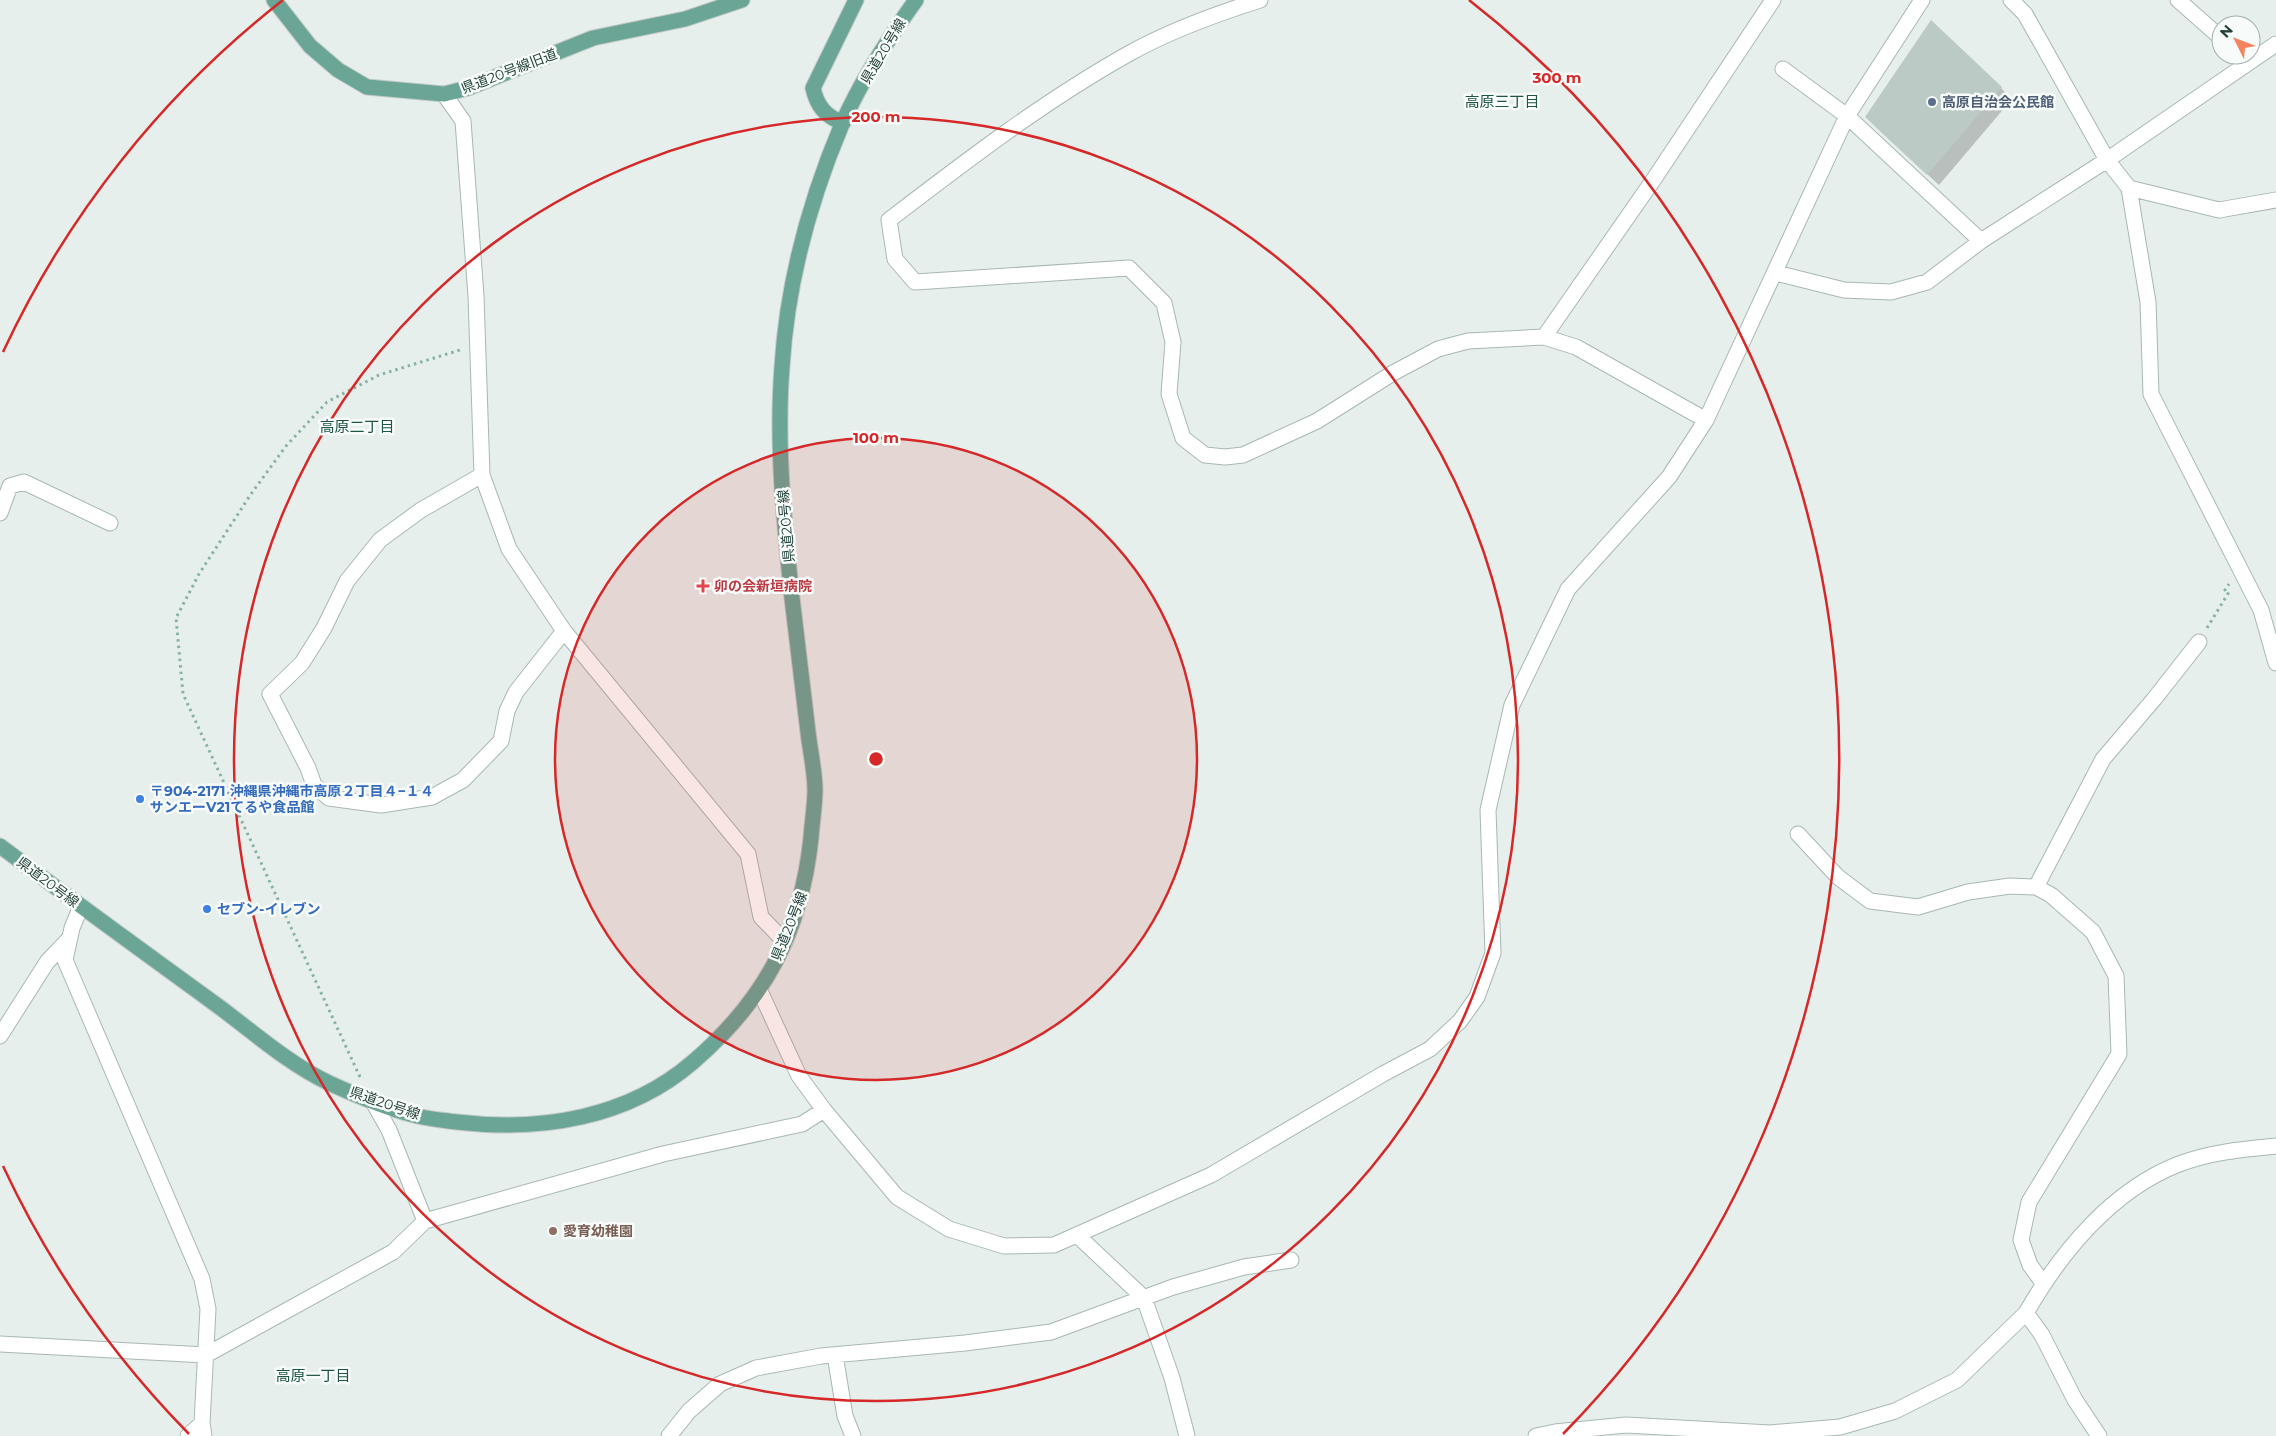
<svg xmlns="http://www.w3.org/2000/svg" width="2276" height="1436" viewBox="0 0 2276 1436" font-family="Montserrat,'Noto Sans JP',sans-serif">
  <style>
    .shadow { fill: #0003 }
    .building { fill: #bbcac4 }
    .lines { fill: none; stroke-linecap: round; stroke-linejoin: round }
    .minor-casing { stroke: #a8b8b2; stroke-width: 17 }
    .major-casing { stroke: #c2cac8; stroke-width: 17 }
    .path { stroke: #86b3a5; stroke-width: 3; stroke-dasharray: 2.5 4; stroke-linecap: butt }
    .minor { stroke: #fff; stroke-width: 15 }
    .major { stroke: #6aa596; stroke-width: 15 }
    .ring { fill: none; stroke: #d62828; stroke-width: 2.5 }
    .service-dot { fill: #5c6f8a; stroke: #f7fbf9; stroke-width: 2 }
    .health-dot { fill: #e0444e; stroke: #f7fbf9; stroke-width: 2 }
    .shop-dot { fill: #3f7fe0; stroke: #f7fbf9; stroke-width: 2 }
    .education-dot { fill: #8d6e63; stroke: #f7fbf9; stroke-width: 2 }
    .labels { text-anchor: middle; stroke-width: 5; stroke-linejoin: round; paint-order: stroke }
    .street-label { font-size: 14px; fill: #24423a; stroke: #f7fbf9 }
    .service-label { font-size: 14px; font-weight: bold; fill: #4e5e75; stroke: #f7fbf9; text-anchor: start }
    .health-label { font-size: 14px; font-weight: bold; fill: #be3a42; stroke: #f7fbf9; text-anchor: start }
    .shop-label { font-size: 14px; font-weight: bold; fill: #366cbe; stroke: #f7fbf9; text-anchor: start }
    .education-label { font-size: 14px; font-weight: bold; fill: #785e54; stroke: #f7fbf9; text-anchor: start }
    .neighbourhood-label { font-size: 15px; fill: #1f5548; stroke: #f7fbf9 }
    .centre { fill: #d62828; stroke: #f7fbf9; stroke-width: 2.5 }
    .ring-label { font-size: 15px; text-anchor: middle; font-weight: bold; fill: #d62828; stroke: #f7fbf9; stroke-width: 5; stroke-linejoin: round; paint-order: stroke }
  </style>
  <rect width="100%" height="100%" fill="#e6efeb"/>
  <path class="shadow" d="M2001,88L2012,99L1939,185L1877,128Z"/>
  <path class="building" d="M1931,20L2002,87L1927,175L1865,117Z"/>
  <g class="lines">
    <g class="minor-casing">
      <path id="minor" d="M1260,0C1216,14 1171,30 1130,53C1044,101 966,161 889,220L895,259L915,282L1129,268L1164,303L1173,342L1169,394L1183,438L1205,455L1225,457L1243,455L1317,421L1393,373L1438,349L1468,341L1544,337L1576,347L1706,420
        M2011,0L2025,14L2107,160L2129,188L2219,210L2276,200
        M2178,0L2221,38
        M1783,69L1847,116L1981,241
        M444,94L463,121L476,296L482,475L509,549L564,631L748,854L761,917L785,942
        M2129,188L2148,302L2151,394L2261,610L2276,663
        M1776,273L1844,290L1891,292L1927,282L1981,241L2107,160L2276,44
        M1544,337L1654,179L1773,0
        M482,475L421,510L380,540L347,581L324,628L302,663L270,694L308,768L314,785L329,798L381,805L432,797L463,780L501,741L507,711L516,692L564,631
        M0,513L10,486L24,482L110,523
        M1798,834L1838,877L1870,901L1918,907L1968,892L2010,886L2036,887
        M81,906L72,928L65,960L202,1279L208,1309L202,1423L204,1436
        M760,991L799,1076L824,1110L897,1197L949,1229L1004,1246L1054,1245L1211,1175L1383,1074L1430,1049L1460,1021L1477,997L1493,953L1488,810L1512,705L1568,589L1669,477L1706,420L1847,116L1922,0
        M0,1036L47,962L69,939
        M372,1100L389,1130L425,1221
        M1078,1236L1144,1298L1172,1378L1187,1436
        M2043,1283L2030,1265L2021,1240L2029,1202L2119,1054L2116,976L2093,932L2051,895L2036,887L2103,759L2155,698L2199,642
        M0,1344L206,1355L393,1252L425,1221L663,1154L802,1124L824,1110
        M835,1355L845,1416L853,1436
        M188,1436L202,1423
        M669,1436L689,1411L720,1384L756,1368L821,1356L965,1343L1051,1332L1173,1287L1244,1267L1291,1260
        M1536,1436L1555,1432L1626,1425L1770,1433L1840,1427L1895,1411L1957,1380L2026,1313
        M2099,1436L2075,1400L2042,1335L2026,1313C2061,1252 2112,1190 2179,1164C2210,1152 2244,1149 2276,1146"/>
    </g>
    <g class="major-casing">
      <path id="major" d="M274,0L310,46L338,70L367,87L444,94L468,88L593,38L685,19L742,0
        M843,123C825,116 817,106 813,88L856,0
        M0,846C72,900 145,953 218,1006C253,1032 289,1064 329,1083C353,1094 384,1107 410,1114C425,1119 442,1120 457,1122C541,1132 628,1118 693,1062C765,1000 801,932 811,838C812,822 815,805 815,790C815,771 810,751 808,732C803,687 797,643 792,598C784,522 776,444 782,367C787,285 810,200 842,124C861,81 888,39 916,0"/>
    </g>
    <path class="path" d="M2207,628L2229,592L2225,590L2229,584
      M360,1077L183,694L176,618L199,574L251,494L286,446L327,402L379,375L460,350"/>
    <use href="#minor" class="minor"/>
    <use href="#major" class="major"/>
  </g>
  <circle cx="876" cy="759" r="321" fill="#d62828" fill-opacity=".12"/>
  <g class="ring">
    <circle cx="876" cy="759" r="321"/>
    <circle cx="876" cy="759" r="642"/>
    <path d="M189 1434A963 963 0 0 1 3 1166M3 352A963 963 0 0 1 283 0M1469 0A963 963 0 0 1 1563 1434"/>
  </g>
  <circle class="service-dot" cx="1932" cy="102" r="5"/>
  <path class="health-dot" d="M700.5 578.5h5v5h5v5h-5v5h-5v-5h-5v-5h5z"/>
  <g class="shop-dot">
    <circle cx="140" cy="799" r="5"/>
    <circle cx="207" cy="909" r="5"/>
  </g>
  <circle class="education-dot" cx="553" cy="1231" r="5"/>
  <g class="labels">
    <g class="street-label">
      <text transform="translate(883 51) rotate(-59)" y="5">県道20号線</text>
      <text transform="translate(509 71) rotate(-21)" y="5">県道20号線旧道</text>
      <text transform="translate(786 526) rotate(-95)" y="5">県道20号線</text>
      <text transform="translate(48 882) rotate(37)" y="5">県道20号線</text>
      <text transform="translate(789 926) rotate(-68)" y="5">県道20号線</text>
      <text transform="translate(385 1103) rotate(19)" y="5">県道20号線</text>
    </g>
    <g class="service-label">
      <text x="1942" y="107">高原自治会公民館</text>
    </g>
    <g class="health-label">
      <text x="714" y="591">卯の会新垣病院</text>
    </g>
    <g class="shop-label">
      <text x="150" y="796">〒904-2171 沖縄県沖縄市高原２丁目４−１４<tspan x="150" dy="16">サンエーV21てるや食品館</tspan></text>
      <text x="217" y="914">セブン-イレブン</text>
    </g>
    <g class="education-label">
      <text x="563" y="1236">愛育幼稚園</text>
    </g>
    <g class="neighbourhood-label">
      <text x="1502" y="107">高原三丁目</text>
      <text x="357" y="432">高原二丁目</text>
      <text x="313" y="1381">高原一丁目</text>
    </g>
  </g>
  <circle cx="876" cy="759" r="8" class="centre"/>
  <g class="ring-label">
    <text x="1557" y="83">300 m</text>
    <text x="876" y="122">200 m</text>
    <text x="876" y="443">100 m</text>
  </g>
  <g transform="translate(2236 40) rotate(312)"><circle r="24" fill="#f7fbf9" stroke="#a3b1ad"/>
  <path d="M0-4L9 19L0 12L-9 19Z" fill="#f4845f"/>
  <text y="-8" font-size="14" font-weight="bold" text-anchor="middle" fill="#24423a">N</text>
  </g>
</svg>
